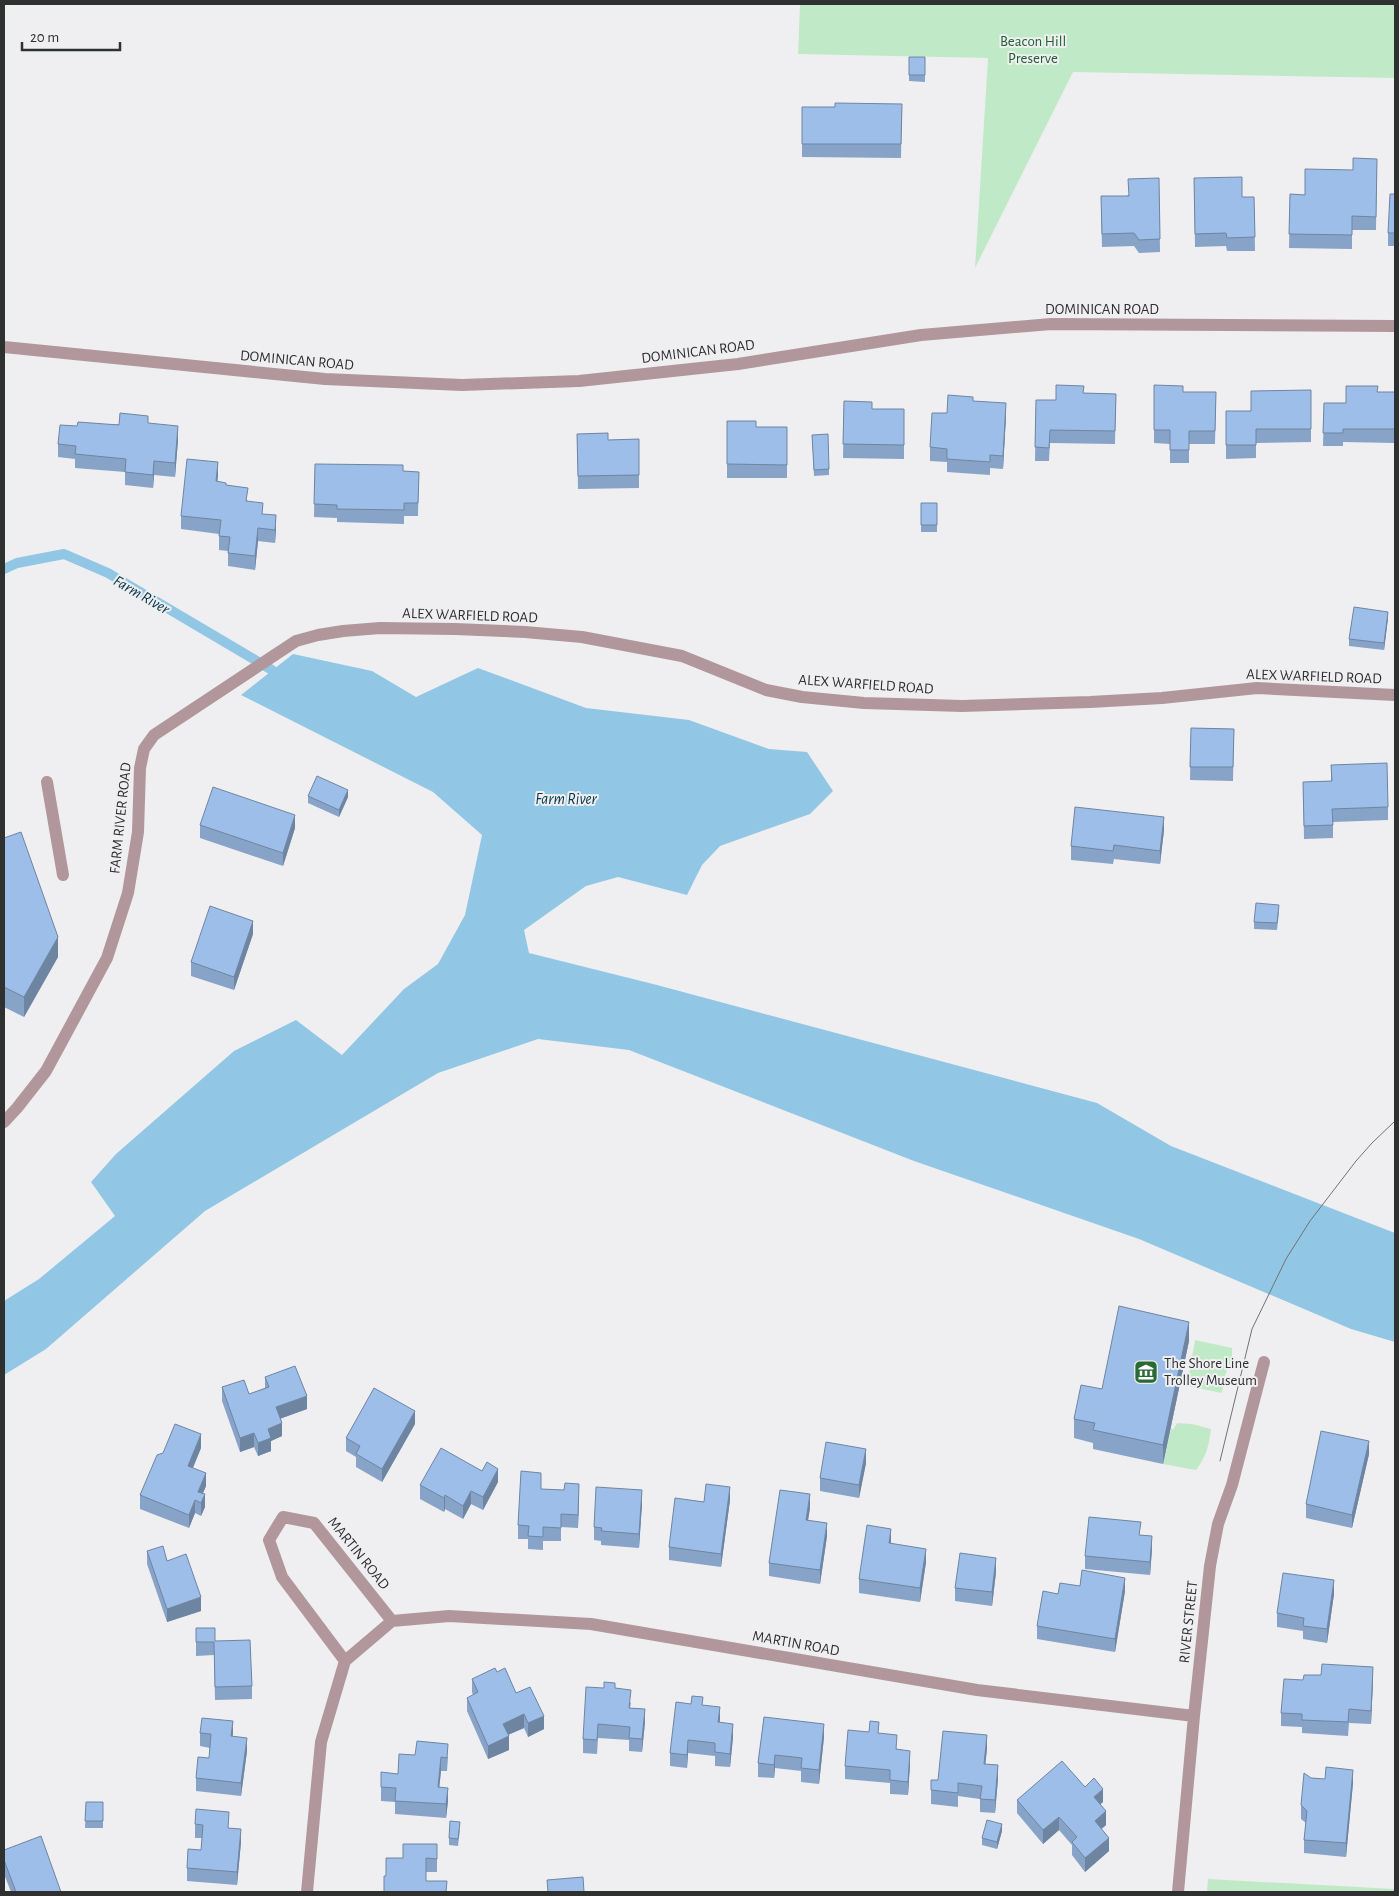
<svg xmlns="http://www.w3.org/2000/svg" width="1399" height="1896" viewBox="0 0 1399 1896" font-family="'Alegreya Sans',sans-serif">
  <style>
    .green { fill: #c0eac7 }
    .water { fill: #91c7e5 }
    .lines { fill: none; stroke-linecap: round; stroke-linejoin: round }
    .stream { stroke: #91c7e5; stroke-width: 10 }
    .lane { stroke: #b1979c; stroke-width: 12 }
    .street { stroke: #b1979c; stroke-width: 12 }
    .tram { stroke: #717273; stroke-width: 1 }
    .wall { fill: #87a3c8 }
    .shaded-wall { fill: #6e85a2 }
    .building { fill: #9dbee8; stroke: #6e85a2 }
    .labels { text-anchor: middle; stroke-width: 4; stroke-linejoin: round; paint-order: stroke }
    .park-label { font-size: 15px; fill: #206132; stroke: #efeff1 }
    .street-label { font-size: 15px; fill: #2f3030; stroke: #efeff1 }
    .poi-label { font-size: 15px; fill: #2f3030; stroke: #efeff1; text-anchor: start }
    .water-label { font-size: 16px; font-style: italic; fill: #06364a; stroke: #efeff1 }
  </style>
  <rect width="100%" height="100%" fill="#efeff1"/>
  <path class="green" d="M800,4H1395V78L1073,72L975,268L988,58L798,54Z
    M1195,1340L1232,1348V1358L1224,1378L1222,1393L1187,1386Z
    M1177,1423L1192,1424L1211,1429C1209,1446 1206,1457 1196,1470L1163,1464L1171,1428L1173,1430Z
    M1208,1879L1395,1889V1892H1207Z"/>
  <path class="water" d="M293,654L372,671L416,697L478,668L586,708L689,720L769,749L807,752L833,791L810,814L720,846L702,865L687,895L618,877L586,886L524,930L529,953L657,985L1097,1103L1171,1146L1395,1233V1342L1351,1329L1139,1239L914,1161L629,1050L538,1039L438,1073L205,1211L46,1349L4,1375V1301L39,1279L115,1216L91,1182L116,1154L234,1051L296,1020L342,1055L404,989L438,964L465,915L482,835L433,792L241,695Z"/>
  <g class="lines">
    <path class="stream" d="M4,569L17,563L64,554L108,573L272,670"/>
    <path class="lane" d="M47,782L63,875"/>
    <path class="street" d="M4,347L325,379L462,385L579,381L738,364L921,335L1051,324L1395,326
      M4,1122L17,1108L46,1071L107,958L128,893L138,832L140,768L144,749L154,735L296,641L318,635L343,631L380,628L455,629L525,632L582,637L682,656L766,690L802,697L864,703L962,706L1090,702L1162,698L1257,688L1395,695
      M392,1621L449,1616L591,1624L977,1690L1194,1716
      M307,1892L321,1742L345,1661L392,1621L314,1523L283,1517L269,1540L282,1577L345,1661
      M1178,1892L1194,1716L1210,1566L1218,1524L1232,1485L1264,1362"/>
    <path class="tram" d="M1220,1461L1252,1329L1286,1259L1310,1221L1356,1161L1372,1143L1395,1121"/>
  </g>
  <path class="wall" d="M909,57H925V82L909,81Z
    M902,104L901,158L802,157V107H835Z
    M1377,159L1376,230H1352V249L1289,248L1290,194L1305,195Z
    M1159,178L1160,252L1139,253L1134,246L1102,247L1101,210Z
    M1194,178L1242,197H1254L1255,251H1227L1226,246L1195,247Z
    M1395,194V246H1388V233Z
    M1154,385L1183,392H1216L1215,444H1189V463H1170V444L1154,443Z
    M1311,390V442L1256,443V458L1226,459V411H1251Z
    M1377,392H1395V443L1343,442V446H1323L1324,403H1346Z
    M1084,393L1116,394L1115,444L1050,443L1049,461H1035L1036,400H1056Z
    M844,401L872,409H904V459L843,458Z
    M973,401L1006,416L1003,469L990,468V475L947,472V462L930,461V447L947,413Z
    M727,421L756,427H787V478H727Z
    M148,423L178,440L175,477L154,475L153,488L125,485V472L75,468V459L58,457V444L77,426Z
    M577,434L608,440L639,439V488L578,489Z
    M812,435L829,469V475L814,476Z
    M315,464L403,471L419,472L418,516H404V524L337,522V518L314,517Z
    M218,476L217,481L226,485L248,501L263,514L276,529L275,543L258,541L255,570L228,566V551L219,550V534L181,529V516Z
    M921,503H937V532H921Z
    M1388,618L1384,650L1349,646V639Z
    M1191,728L1234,729L1233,781L1190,780Z
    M1331,765L1388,807V820L1333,822V838L1304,839L1303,782L1331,781Z
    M308,796L348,797L339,817L308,803Z
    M200,825L295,828L283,866L200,838Z
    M1164,830L1160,864L1114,859L1113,864L1071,860V846Z
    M4,838L58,957L24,1017L4,1007Z
    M1279,912L1277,930L1254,929V922Z
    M253,934L234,990L191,976V962Z
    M1189,1341L1163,1464L1093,1449V1443L1074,1438V1419L1102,1389Z
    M265,1377L307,1409L280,1419L282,1436L271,1441V1451L258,1456L254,1447L240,1452L222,1401V1387L249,1394L265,1388Z
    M415,1424L382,1482L356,1467V1457L346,1451V1438Z
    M201,1448L193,1468L206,1486L203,1493L205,1507L201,1516L195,1513L189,1528L140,1509V1495Z
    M1369,1454L1352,1528L1306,1518V1504Z
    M866,1463L859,1498L820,1491V1478Z
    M498,1482L483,1510L471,1504L463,1519L445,1509L444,1512L420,1499V1485Z
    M541,1489L579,1497L578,1528L561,1527V1541H543V1550L528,1549V1539H518V1525Z
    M730,1500L721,1567L669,1560V1547L704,1502Z
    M642,1504L639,1548L601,1545V1541L594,1540V1527Z
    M810,1508L808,1520L827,1536L820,1584L769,1576V1563Z
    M1141,1535L1152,1549L1150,1575L1085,1569V1556Z
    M891,1544L926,1562L920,1602L859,1593V1579Z
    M147,1551L201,1611L167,1622L147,1564Z
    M996,1572L992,1606L955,1601V1588Z
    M1080,1586L1125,1591L1115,1652L1037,1639V1626L1058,1594Z
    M1334,1594L1327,1643L1303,1639V1631L1277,1627V1613Z
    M196,1628L215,1641L252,1686V1699L215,1700L214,1655L196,1656Z
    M497,1672L516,1693L544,1729L528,1737L524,1728L508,1735L509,1750L488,1759L467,1711V1698L473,1695L472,1692V1679Z
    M1303,1680H1373L1371,1724L1349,1723L1348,1736L1302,1733V1727L1281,1726V1713Z
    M615,1688L631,1703L630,1708L645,1722L642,1752L629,1751V1740L598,1738L597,1754L583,1753V1739Z
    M703,1705L733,1737L730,1767L715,1766V1756L688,1753L687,1768L670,1766V1753Z
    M764,1717L824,1737L819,1784L801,1782V1771L775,1768L774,1778L758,1777V1763Z
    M200,1733L233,1736L247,1751L241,1796L196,1791V1778L209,1758L210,1748L200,1746Z
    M879,1733L897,1749L910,1764L908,1795L890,1794V1783L845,1779V1766Z
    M987,1749L985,1764L998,1779L995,1813L980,1812V1799L958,1796V1807L931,1804V1790L938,1780Z
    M415,1755L448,1757L447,1771H441L439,1787L448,1801L446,1818L395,1814V1802L381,1801V1787L398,1774Z
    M1311,1778L1353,1783L1346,1857L1304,1853V1840L1306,1823L1301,1819V1805Z
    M1085,1787L1103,1802L1100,1804L1106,1825L1101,1829L1109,1851L1085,1872L1072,1855V1845L1059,1830L1043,1844L1017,1813V1800Z
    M86,1802H103V1828H85Z
    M195,1824L229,1828L241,1842L237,1885L187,1881V1868L201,1850L202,1838H195Z
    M460,1829L458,1846L449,1845V1838Z
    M1002,1831L997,1849L982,1845V1838Z
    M437,1844V1872H426V1881L447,1892L386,1876L403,1858Z
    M4,1850L61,1892H11L4,1874Z"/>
  <path class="shaded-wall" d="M1006,403V416L1003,469V456Z
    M178,426V440L175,477V463Z
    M154,461V475L153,488V475Z
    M218,462V476L216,494V481Z
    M276,515V529L275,543V530Z
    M258,528V541L255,570V556Z
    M1388,612V618L1384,650V643Z
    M348,790V797L339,817V810Z
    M295,815V828L283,866V853Z
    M1164,817V830L1160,864V851Z
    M253,921V934L234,990V977Z
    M58,937V957L24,1017V997Z
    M1189,1322V1341L1163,1464V1445Z
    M307,1396V1409L276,1420V1407Z
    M415,1411V1424L382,1482V1469Z
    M282,1423V1436L271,1441V1451L258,1456V1443L268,1429Z
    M254,1433V1447L240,1452V1438Z
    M201,1434V1448L188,1479V1466Z
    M1369,1441V1454L1352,1528V1515Z
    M866,1449V1463L859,1498V1485Z
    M498,1469V1482L483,1510V1497Z
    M206,1473V1486L199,1502L198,1492Z
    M579,1484V1497L578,1528V1515Z
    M730,1487V1500L721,1567V1554Z
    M642,1490V1504L639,1548V1534Z
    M471,1491V1504L463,1519V1506Z
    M205,1494V1507L201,1516V1503Z
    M810,1494V1508L806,1533V1520Z
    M445,1495V1509L444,1512V1498Z
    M195,1500V1513L189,1528V1515Z
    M827,1523V1536L820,1584V1570Z
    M891,1529V1542L889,1557V1543Z
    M1152,1536V1549L1150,1575V1562Z
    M926,1549V1562L920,1602V1588Z
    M996,1558V1572L992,1606V1592Z
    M1125,1578V1591L1115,1652V1639Z
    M1334,1580V1594L1327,1643V1629Z
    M201,1597V1611L167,1622V1609Z
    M1373,1667V1680L1371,1724V1711Z
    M720,1707V1720L718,1735V1722Z
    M645,1709V1722L642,1752V1739Z
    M524,1714V1728L503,1737V1724Z
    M544,1716V1729L528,1737V1723Z
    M233,1721V1734L231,1749V1736Z
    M733,1724V1737L730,1767V1754Z
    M824,1724V1737L819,1784V1770Z
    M987,1735V1749L984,1777V1764Z
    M509,1736V1750L488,1759V1746Z
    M247,1738V1751L241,1796V1783Z
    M688,1740V1753L687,1768V1755Z
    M910,1751V1764L908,1795V1782Z
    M775,1755V1768L774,1778V1765Z
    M441,1757V1771L438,1800V1787Z
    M998,1765V1779L995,1813V1800Z
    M1353,1770V1783L1346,1857V1843Z
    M448,1788V1801L446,1818V1804Z
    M1103,1789V1802L1094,1810V1797Z
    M1106,1811V1825L1095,1835V1821Z
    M1059,1817V1830L1043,1844V1830Z
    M1002,1824V1831L997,1849V1842Z
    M241,1829V1842L237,1885V1872Z
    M1109,1838V1851L1085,1872V1858Z"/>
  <path class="building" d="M909,57H925V75H909Z
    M835,103L902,104L901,144H802V107H835Z
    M1353,158L1377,159L1376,217L1352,216V235L1289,234L1290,194L1305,195V169L1353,170Z
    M1242,177V197H1254L1255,237L1227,238L1226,233L1195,234L1194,178Z
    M1159,178L1160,239L1139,240L1134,233L1102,234L1101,196H1129L1128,179Z
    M1390,194H1395V233H1388Z
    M1056,385L1084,386L1083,393L1116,394L1115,431L1050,430L1049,448L1035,447L1036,400H1056Z
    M1154,385L1183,386V392H1216L1215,431H1189V450H1170V430H1154Z
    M1346,386H1378L1377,392H1395V429H1343V433H1323L1324,403H1346Z
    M1311,390V429H1256V445H1226V411H1251V391Z
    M948,395L973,397V401L1006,403L1003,456L990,455V462L947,459V449L930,447L932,413H947Z
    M844,401L872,402V409H904V445L843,444Z
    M120,413L148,416V423L178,426L175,463L154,461L153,475L125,472L126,459L75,454L76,446L58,444L60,425L77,426L78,422L119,425Z
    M727,421H756V427H787V465L727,464Z
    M608,433V440L639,439V475L578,476L577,434Z
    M828,434L829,469L814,470L812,435Z
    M187,459L218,462L216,481L226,483V485L248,488L246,501L263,503L262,514L276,515L275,530L258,528L255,556L228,553L230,537L219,536L221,520L181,516Z
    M315,464L403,465V471L419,472L418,503H404V510L337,509V505L314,504Z
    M921,503H937V525H921Z
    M1354,607L1388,612L1384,643L1349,639Z
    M1191,728L1234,729L1233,767H1190Z
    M1387,763L1388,807L1332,809L1333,825L1304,826L1303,782L1332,781L1331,765Z
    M317,776L348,790L339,810L308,796Z
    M213,787L295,815L283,853L200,825Z
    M1075,807L1164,817L1160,851L1114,845L1113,851L1071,846Z
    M21,832L58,937L24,997L4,987V838Z
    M1256,903L1279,905L1277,923L1254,922Z
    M210,906L253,921L234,977L191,962Z
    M1119,1306L1189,1322L1163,1445L1093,1430L1095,1423L1074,1419L1081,1385L1102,1389Z
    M295,1366L307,1396L276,1407L282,1423L268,1429L271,1438L258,1443L254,1433L240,1438L222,1387L244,1380L249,1394L269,1387L265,1377Z
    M374,1388L415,1411L382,1469L356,1454L360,1446L346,1438Z
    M175,1424L201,1434L188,1466L206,1473L198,1492L205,1494L201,1503L195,1500L189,1515L140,1495L157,1455L163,1453Z
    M1321,1431L1369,1441L1352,1515L1306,1504Z
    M826,1442L866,1449L859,1485L820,1478Z
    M441,1448L482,1471L487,1462L498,1469L483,1497L471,1491L463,1506L445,1495L444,1498L420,1485Z
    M521,1471L541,1473V1489L564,1490L565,1483L579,1484L578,1515L561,1514V1528L543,1527V1537L528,1536L529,1526L518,1525Z
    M706,1484L730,1487L721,1554L669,1547L675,1498L704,1502Z
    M596,1487L642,1490L639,1534L601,1531L602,1528L594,1527Z
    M780,1490L810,1494L806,1520L827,1523L820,1570L769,1563Z
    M1089,1517L1141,1522L1139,1535L1152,1536L1150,1562L1085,1556Z
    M867,1525L891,1529L889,1543L926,1549L920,1588L859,1579Z
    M163,1546L167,1561L186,1554L201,1597L167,1609L147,1551Z
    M960,1553L996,1558L992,1592L955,1588Z
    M1082,1570L1125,1578L1115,1639L1037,1626L1043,1591L1058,1594L1060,1583L1080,1586Z
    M1283,1573L1334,1580L1327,1629L1303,1626L1304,1618L1277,1613Z
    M196,1628H215V1641L250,1640L252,1686L215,1687L214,1642H196Z
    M1322,1664L1373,1667L1371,1711L1349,1709L1348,1722L1302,1720V1714L1281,1713L1284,1679L1303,1680L1304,1675H1321Z
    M495,1668L497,1672L505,1668L516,1693L530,1687L544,1716L528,1723L524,1714L503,1724L509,1736L488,1746L467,1698L478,1692L472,1679Z
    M604,1682L615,1683V1688L631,1690L629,1708L645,1709L642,1739L629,1738L630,1727L598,1724L597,1740L583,1739L586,1687L604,1688Z
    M692,1696L703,1697L702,1705L720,1707L718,1722L733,1724L730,1754L715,1752V1743L688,1740L687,1755L670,1753L676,1702L691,1704Z
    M764,1717L824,1724L819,1770L801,1768L802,1758L775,1755L774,1765L758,1763Z
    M202,1718L233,1721L231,1736L247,1738L241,1783L196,1778L198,1757L209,1758L211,1734L200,1733Z
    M870,1721L879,1722L878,1733L897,1735L896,1749L910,1751L908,1782L890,1780V1770L845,1766L848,1730L869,1732Z
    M943,1731L987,1735L984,1764L998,1765L995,1800L980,1799L982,1786L958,1783V1793L931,1790V1780H938Z
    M417,1741L448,1744L447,1758L441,1757L438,1787L448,1788L446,1804L395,1801L396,1788L381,1787V1772L398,1774L399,1754L415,1755Z
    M1062,1761L1085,1787L1094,1778L1103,1789L1094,1797L1106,1811L1095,1821L1109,1838L1085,1858L1072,1842L1077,1837L1059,1817L1043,1830L1017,1800Z
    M1326,1767L1353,1770L1346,1843L1304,1840L1307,1811L1301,1805L1304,1773L1311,1778L1325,1779Z
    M86,1802H103V1821H85Z
    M196,1809L229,1812L228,1828L241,1829L237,1872L187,1868L188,1849L201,1850L203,1825L195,1824Z
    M987,1820L1002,1824L997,1842L982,1838Z
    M450,1821L460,1822L458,1839L449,1838Z
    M41,1836L61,1892H16L4,1860V1850Z
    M403,1844H437V1859L426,1858V1881H447L446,1892H384V1876H386V1858H403Z
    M583,1877L584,1892H548L547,1880Z"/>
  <defs>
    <g id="museum-square" transform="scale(1.25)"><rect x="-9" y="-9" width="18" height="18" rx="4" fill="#296932" stroke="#efeff1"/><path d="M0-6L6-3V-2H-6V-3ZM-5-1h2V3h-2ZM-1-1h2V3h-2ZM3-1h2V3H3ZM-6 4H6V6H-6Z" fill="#fff"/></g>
  </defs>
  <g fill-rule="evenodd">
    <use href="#museum-square" x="1146" y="1372"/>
  </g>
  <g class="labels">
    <g class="park-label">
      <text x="1033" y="46">Beacon Hill<tspan x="1033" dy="17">Preserve</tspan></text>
    </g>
    <g class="street-label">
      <text x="1102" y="314">DOMINICAN ROAD</text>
      <text transform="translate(698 351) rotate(-7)" y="5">DOMINICAN ROAD</text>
      <text transform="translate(297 360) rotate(5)" y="5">DOMINICAN ROAD</text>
      <text transform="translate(470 615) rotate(2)" y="5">ALEX WARFIELD ROAD</text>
      <text transform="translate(1314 676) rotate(2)" y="5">ALEX WARFIELD ROAD</text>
      <text transform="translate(866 684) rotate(4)" y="5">ALEX WARFIELD ROAD</text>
      <text transform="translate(120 818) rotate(-84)" y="5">FARM RIVER ROAD</text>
      <text transform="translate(359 1553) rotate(51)" y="5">MARTIN ROAD</text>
      <text transform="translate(1188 1622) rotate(-84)" y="5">RIVER STREET</text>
      <text transform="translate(796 1643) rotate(10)" y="5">MARTIN ROAD</text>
    </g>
    <g class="poi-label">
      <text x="1164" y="1368">The Shore Line<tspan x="1164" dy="17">Trolley Museum</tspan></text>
    </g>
    <g class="water-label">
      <text transform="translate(142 594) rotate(30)" y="6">Farm River</text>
      <text x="566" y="804">Farm River</text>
    </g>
  </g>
  <rect width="1399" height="1896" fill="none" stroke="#2f3030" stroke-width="10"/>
  <path d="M22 42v8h98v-8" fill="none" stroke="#2f3030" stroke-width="2.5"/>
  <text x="30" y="42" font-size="15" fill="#2f3030" stroke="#efeff1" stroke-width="4" paint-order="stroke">20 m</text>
</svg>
